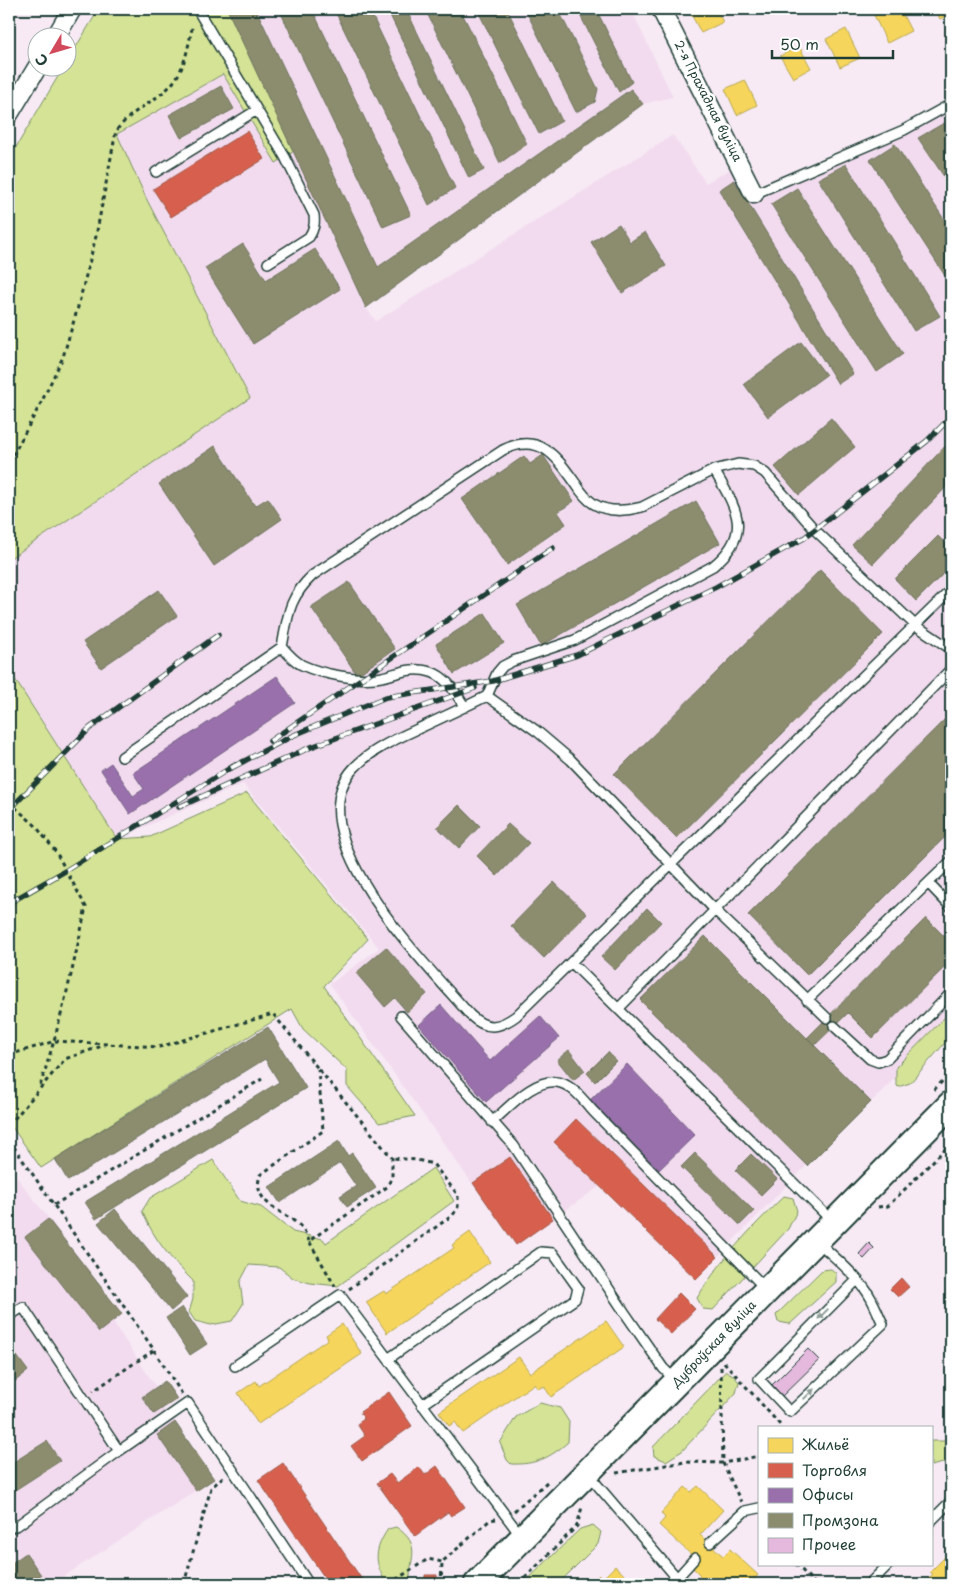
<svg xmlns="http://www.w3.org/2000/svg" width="960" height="1593" viewBox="0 0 960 1593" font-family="'Playpen Sans',sans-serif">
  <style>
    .built { fill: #f2dbee }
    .green { fill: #d4e396; stroke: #7a9065 }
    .homes { fill: #f6d55c; stroke: #b6a750 }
    .shops { fill: #d6604d; stroke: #9f5646 }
    .offices { fill: #9970ab; stroke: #746187 }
    .industry { fill: #8c8c6e; stroke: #6b745d }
    .building { fill: #e5b9de; stroke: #1f3d34 }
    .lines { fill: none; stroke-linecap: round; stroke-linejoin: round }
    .service-casing { stroke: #1f3d34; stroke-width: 12 }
    .minor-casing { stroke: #1f3d34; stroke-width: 21 }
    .secondary-casing { stroke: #1f3d34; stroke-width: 29 }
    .path { stroke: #1f3d34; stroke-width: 3; stroke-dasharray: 4 4; stroke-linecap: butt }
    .service { stroke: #fff; stroke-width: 9 }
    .minor { stroke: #fff; stroke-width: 18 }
    .secondary { stroke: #fff; stroke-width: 25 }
    .rail-casing { stroke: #1f3d34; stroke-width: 5.5 }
    .rail { stroke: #fff; stroke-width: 4; stroke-dasharray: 11; stroke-linecap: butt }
    .oneway { fill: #8f9e9a }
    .labels { text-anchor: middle; stroke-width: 5; stroke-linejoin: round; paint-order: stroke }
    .street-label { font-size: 12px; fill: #1f3d34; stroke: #fff }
  </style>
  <rect width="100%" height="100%" fill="#f7eaf5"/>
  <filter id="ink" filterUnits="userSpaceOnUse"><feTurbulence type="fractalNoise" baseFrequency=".02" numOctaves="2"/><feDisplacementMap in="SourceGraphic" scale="10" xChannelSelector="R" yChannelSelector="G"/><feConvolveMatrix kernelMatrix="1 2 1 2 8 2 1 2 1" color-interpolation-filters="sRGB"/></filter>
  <g filter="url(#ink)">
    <path class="built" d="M227,9H631L673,97L643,104L366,308L376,321L673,135L706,183L739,164L755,193L951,104V1023L791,1181L696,1279L600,1186L516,1245L330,984L379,948L243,784L117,839L9,669V559L250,398L147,200L116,134L223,74L276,162L293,151Z
      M9,1167L122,1314L113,1322L156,1387L165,1381L177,1399L163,1409L175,1422L214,1479L52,1584H9Z"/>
    <path class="green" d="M99,9H228L294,151L276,163L223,74L117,134L147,200L250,398L9,559V159L63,68H68V60Z
      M9,670L117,839L150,837L247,793L368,939L324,986L415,1116L379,1123L347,1086V1070L303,1029L292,1009L41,1168L9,1123Z
      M951,1011V1036L910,1083L898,1087L896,1083V1067Z
      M213,1160L240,1201L261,1207L293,1232L323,1239L326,1243L433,1168L454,1201L338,1286L310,1283L293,1278L279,1267L249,1265L240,1282L243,1304L232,1321L211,1325L195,1321L189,1312L193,1299V1281C170,1258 155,1241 142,1211L150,1198Z
      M784,1196L793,1198L797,1211L788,1229L713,1310L703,1309L697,1298C721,1259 751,1228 784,1196Z
      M831,1269L836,1273V1282L790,1324L778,1322L776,1315L822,1270Z
      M726,1371L733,1375L739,1382L736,1393L682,1451L666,1461L654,1456L653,1447Z
      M540,1403L560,1408L569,1422L568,1442C550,1458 535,1465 511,1464L507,1460L500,1443L516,1417Z
      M931,1441H951V1461L931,1466Z
      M593,1525L601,1532L598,1544L558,1584H523L580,1529Z
      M396,1527C424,1546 408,1559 410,1584H385C384,1578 381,1574 379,1568C374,1553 380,1541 388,1529Z"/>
    <path class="homes" d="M692,9H716L723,22L701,33L689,10Z
      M887,9H900L911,31L887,43L874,15Z
      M935,9H951V14L940,19Z
      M846,29L860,58L840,67L826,39Z
      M799,46L811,68L793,78L780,56Z
      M745,80L757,105L737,115L725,89Z
      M470,1232L490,1262L387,1333L366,1302L384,1291L386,1294L454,1248L452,1245Z
      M606,1321L624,1347L551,1397L544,1386L538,1389L534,1384L463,1433L455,1422L449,1426L439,1412L519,1357L530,1373Z
      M342,1324L362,1354L258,1424L238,1393L256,1381L259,1386L328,1339L326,1335Z
      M698,1486L723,1510L700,1535L723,1556L730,1549L758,1575L751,1583L752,1584H701L696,1579L700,1575L692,1567L698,1561L659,1525L665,1518L661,1513L685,1487L691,1492Z
      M951,1551V1584H923L933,1574L930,1572Z
      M615,1566L634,1584H590L599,1575L603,1578Z"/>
    <path class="shops" d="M247,131L264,159L171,217L153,189Z
      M576,1119L718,1257L696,1279L554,1142Z
      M510,1157L553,1219L516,1245L473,1183Z
      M901,1278L909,1287L898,1297L890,1289Z
      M679,1293L695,1309L671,1334L655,1319Z
      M389,1392L412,1426L362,1461L351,1446L365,1436L357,1424L364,1419L360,1412Z
      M283,1463L365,1584H329L258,1480Z
      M437,1466L465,1507L451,1516L448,1512L415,1536L377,1483L390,1474L397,1483L419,1467L425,1475Z
      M425,1575H437V1584H425Z"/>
    <path class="offices" d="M277,676L295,703L130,814L101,770L111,763L133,796L144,789L133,773Z
      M441,1005L490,1061L540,1016L559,1038L486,1102L419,1025Z
      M627,1064L695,1135L659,1170L590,1100Z"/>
    <path class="industry" d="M227,9H256L378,267L631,89L643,104L366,308Z
      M279,9H312L411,215L383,227Z
      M334,9H369L455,188L429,205Z
      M387,9H406L484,170L469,178Z
      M425,9H460L527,144L500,163Z
      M477,9H507L562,121L539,134Z
      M525,9H558L598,89L595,102L576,112Z
      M577,9H596L632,82L619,92Z
      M221,86L234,109L181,138L169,115Z
      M944,123L951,133V187L918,138Z
      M895,144L951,230V285L870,160Z
      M846,164L940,316L914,331L818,179Z
      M734,180L853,374L838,384L719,190Z
      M797,188L903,354L877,372L771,204Z
      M619,224L630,242L645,232L666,266L622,293L591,242Z
      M243,244L266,280L315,249L340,289L253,344L205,268Z
      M801,342L826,375L768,417L744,384Z
      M831,418L855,447L799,495L775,467Z
      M951,440V482L873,564L852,545Z
      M215,446L255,506L268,498L282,519L214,566L159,484Z
      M543,455L574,501L558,512L566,524L507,565L462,499L524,456L530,464Z
      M696,501L720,543L541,646L517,605Z
      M938,536L951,549V566L916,601L895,579Z
      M820,570L883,634L677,838L614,774Z
      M349,582L395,649L357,675L311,607Z
      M159,590L177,616L101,668L83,642Z
      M485,613L504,643L454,674L436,644Z
      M951,713V831L807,975L748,915Z
      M459,805L480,826L459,848L437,827Z
      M508,824L529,843L497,876L477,856Z
      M554,882L587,914L544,958L511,926Z
      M647,908L661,922L615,970L601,957Z
      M926,918L951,943V961L873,1038L848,1013L815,1045L807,1038Z
      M705,936L871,1102L807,1166L640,1000Z
      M386,947L427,994L407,1012L395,998L385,1007L356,973Z
      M268,1027L306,1088L96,1219L85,1202L279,1082L265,1059L68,1181L55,1159Z
      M569,1050L585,1071L573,1080L557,1060Z
      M608,1052L616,1061L595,1082L587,1073Z
      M339,1141L348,1156L352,1153L376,1188L347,1207L340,1196L356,1186L340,1163L280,1203L269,1187Z
      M695,1153L754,1211L740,1225L681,1167Z
      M751,1154L777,1179L761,1195L735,1170Z
      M115,1209L187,1297L171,1311L98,1223Z
      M48,1219L122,1314L99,1332L25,1237Z
      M182,1307L207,1344L190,1355L166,1318Z
      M17,1356L28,1371L14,1382L9,1375V1361Z
      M165,1381L177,1399L154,1414L142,1397Z
      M175,1422L214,1479L196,1491L157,1435Z
      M47,1441L60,1461L9,1494V1465Z
      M26,1553L41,1575L27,1584H9V1565Z"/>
    <path class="building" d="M869,1243L874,1248L864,1259L859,1254Z
      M808,1349L819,1360L780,1398L770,1387Z"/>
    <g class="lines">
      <g class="service-casing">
        <path id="service" d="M197,9L285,157L314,215C315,224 314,229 309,237L268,263
          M156,172L257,110
          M754,194L904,130L951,104
          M282,647C288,616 288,598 313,575L503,450C540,432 556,456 576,484C581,492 586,499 594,504C609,513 626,511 642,507L714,470
          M487,696C465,707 443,717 422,727C398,738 372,749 354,768C293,834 429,967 470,1015C486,1030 498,1029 516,1016L951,590
          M122,757L282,647C288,654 294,661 302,665C321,674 362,682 382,677C399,673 413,666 431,672C447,677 456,694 465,707
          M929,884L951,907
          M572,963L832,1221
          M807,1000L951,861
          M618,1009L951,669
          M401,1016L514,1146L625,1313L663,1368L676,1381
          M827,1018L715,910L571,760L538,732L487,696L497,673L503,666L513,661L575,640L713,566C754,533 736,508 714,470L738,464L754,466L765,473L814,529L915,625L951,649
          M834,1026L870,1059L878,1062L887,1059L951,993
          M492,1122C509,1107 537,1075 561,1083C574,1087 584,1101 593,1111L765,1288
          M818,1242C834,1257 852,1271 865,1289C873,1299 877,1312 883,1324L790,1412L759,1379L857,1280
          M9,1316L23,1307L119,1451
          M388,1359L541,1252L553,1253L578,1288L575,1299L422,1405
          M235,1366L340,1295L521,1536
          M587,1473L677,1578L671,1584
          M931,1521L951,1501
          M9,1528L18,1525L119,1451L188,1403L309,1584
          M710,1543L745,1511L759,1508
          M683,1584L677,1578L695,1558
          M869,1584L889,1564"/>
      </g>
      <g class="minor-casing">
        <path id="minor" d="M661,9L754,194
          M55,38L72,9
          M9,114L38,66"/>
      </g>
      <g class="secondary-casing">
        <path id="secondary" d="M477,1584L951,1104"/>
      </g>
      <path class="path" d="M9,462L41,403L63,357L78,307L96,236L116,131C132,110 149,105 167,89C185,73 188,46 193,24
        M9,802L35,825L56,852L86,907C73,969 59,1029 39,1089
        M9,1055L55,1041L159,1047L273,1014L392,1158V1177L387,1187L309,1241L335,1286
        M934,1090L951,1072
        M9,1125L65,1059L105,1045
        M9,1140L154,1350L93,1391
        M54,1205L262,1079
        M878,1207L888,1206L951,1143
        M309,1241C307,1236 304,1230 301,1227C284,1210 251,1204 260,1175L323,1131L318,1069
        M349,1289L453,1215L458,1207V1195L433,1164L417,1160L392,1158
        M154,1350L182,1394
        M724,1362L782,1427
        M721,1367L723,1463L741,1502
        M616,1473L685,1462L723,1463L759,1456
        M514,1511L547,1482
        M796,1564L815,1584
        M184,1584L211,1488L224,1476
        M389,1584L428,1559L442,1562
        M441,1584L442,1562L490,1520L496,1519
        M519,1584L577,1526L582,1507"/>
      <use href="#service" class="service"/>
      <use href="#minor" class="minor"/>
      <use href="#secondary" class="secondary"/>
      <g class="rail-casing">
        <path id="rail" d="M270,741L553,548
          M231,768L294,735L386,697L493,681L577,655L716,587L804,538L927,441L951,417
          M179,807L311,747L475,688
          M9,810L90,728L218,635
          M9,903L65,871L235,765"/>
      </g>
      <use href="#rail" class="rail"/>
    </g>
    <defs><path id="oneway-solid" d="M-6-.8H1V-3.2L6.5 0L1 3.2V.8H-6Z" transform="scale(1.25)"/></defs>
    <g class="oneway">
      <use href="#oneway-solid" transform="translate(823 1314) rotate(135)"/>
      <use href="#oneway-solid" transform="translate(809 1394) rotate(-44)"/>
    </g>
  </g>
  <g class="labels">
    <g class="street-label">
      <text transform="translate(708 101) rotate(63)" y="4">2-я Прахадная вуліца</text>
      <text transform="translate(714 1344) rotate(-46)" y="4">Дуброўская вуліца</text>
    </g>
  </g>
  <rect width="960" height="1593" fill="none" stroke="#fff" stroke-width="30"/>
  <rect x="15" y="15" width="930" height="1563" fill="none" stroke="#1f3d34" stroke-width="2" filter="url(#ink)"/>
  <rect x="758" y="1426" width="175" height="140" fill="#ffffff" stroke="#a5b1ae"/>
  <rect x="768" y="1438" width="25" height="15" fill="#f6d55c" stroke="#a5b1ae"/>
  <text x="802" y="1450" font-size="15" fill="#1f3d34">Жильё</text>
  <rect x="768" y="1463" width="25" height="15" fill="#d6604d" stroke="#a5b1ae"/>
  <text x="802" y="1476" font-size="15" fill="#1f3d34">Торговля</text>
  <rect x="768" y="1488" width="25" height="15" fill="#9970ab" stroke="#a5b1ae"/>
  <text x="802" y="1500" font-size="15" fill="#1f3d34">Офисы</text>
  <rect x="768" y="1513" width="25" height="15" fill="#8c8c6e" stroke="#a5b1ae"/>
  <text x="802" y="1526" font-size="15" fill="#1f3d34">Промзона</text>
  <rect x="768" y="1538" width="25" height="15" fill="#e5b9de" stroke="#a5b1ae"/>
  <text x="802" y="1550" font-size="15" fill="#1f3d34">Прочее</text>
  <g transform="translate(52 52) rotate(232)"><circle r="24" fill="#ffffff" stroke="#a5b1ae"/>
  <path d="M0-4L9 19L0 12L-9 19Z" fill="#d1495b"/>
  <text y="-8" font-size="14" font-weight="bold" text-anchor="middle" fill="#1f3d34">С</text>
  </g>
  <path d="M772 50v8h121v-8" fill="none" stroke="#1f3d34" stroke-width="2.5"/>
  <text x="780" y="50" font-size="15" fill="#1f3d34" stroke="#ffffff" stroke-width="4" paint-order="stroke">50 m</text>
</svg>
